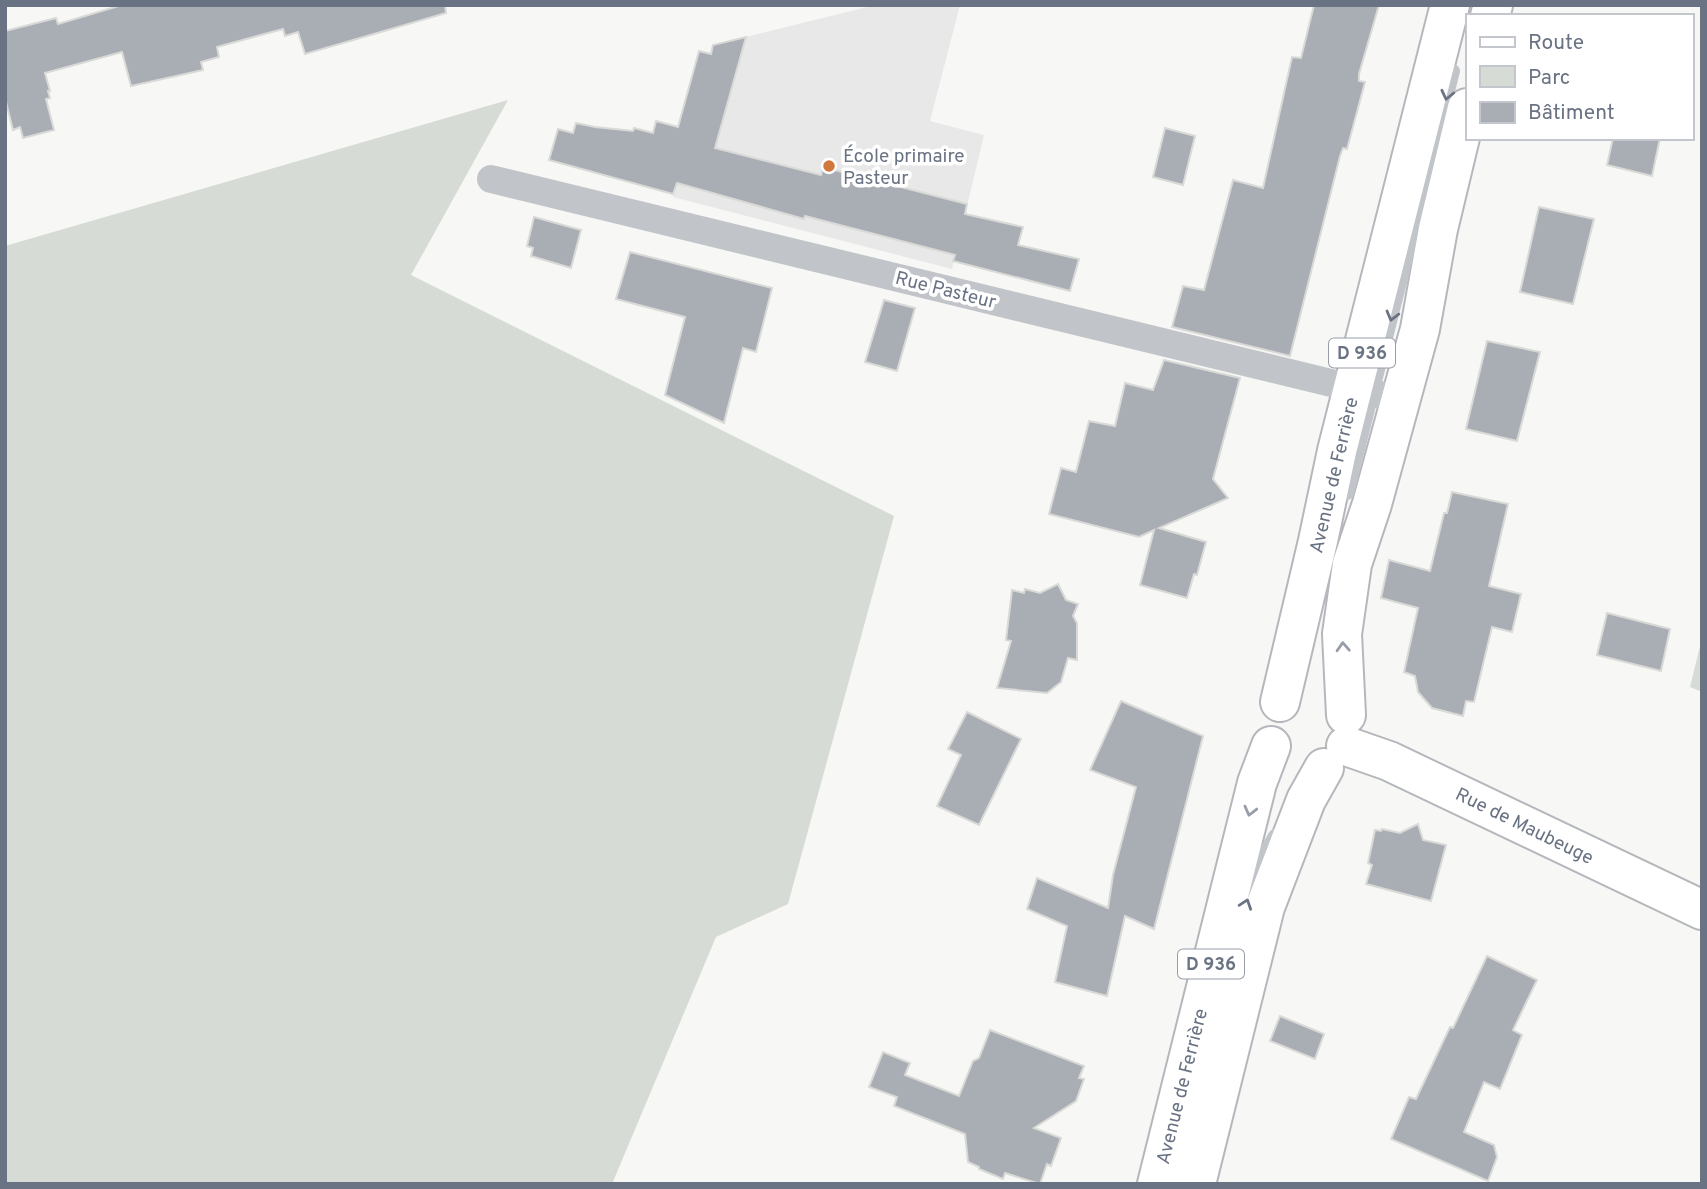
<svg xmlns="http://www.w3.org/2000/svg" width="1707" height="1189" viewBox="0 0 1707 1189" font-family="Overpass,sans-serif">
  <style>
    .built { fill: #e8e8e8 }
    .green { fill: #d6dcd5 }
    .building { fill: #a9aeb5; stroke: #d9d9d7; stroke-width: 2 }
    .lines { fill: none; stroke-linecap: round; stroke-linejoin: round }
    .secondary-casing { stroke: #b4b7bc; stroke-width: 42 }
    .primary-casing { stroke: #b5b7bc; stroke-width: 42 }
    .lane { stroke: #c1c4c8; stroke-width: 14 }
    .street { stroke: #c1c4c8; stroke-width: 28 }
    .secondary { stroke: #fff; stroke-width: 38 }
    .primary { stroke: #fff; stroke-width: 38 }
    .oneway { stroke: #6a7383 }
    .oneway2 { stroke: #979da8 }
    .poi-dot { fill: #d1793c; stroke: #fff; stroke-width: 2.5 }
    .labels { text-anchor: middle; stroke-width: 7; stroke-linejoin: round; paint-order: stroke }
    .shield { fill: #fff; stroke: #979da8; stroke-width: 2 }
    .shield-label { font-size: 18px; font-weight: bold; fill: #6a7383 }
    .poi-label { font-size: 19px; fill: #6a7383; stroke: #fff; text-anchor: start }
    .street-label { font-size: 19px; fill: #6a7383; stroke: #fff }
  </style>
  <rect width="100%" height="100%" fill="#f7f7f5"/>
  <path class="built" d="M875,5H960L930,121L984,135L952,269L673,197L713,45Z"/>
  <path class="green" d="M508,100L411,275L894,516L788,904L716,937L612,1184H5V246Z
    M1702,638V692L1690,687Z"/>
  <path class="building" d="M122,5H445L446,13L305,54L298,32L285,36L283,29L217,47L219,57L201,62L203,70L131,86L122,52L45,73L50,91H48L50,98L46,99L54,130L23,138L20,127L13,130L5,98V31L56,18L58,24Z
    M1314,5H1379L1359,74V81L1365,82L1347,149L1343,148L1340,156L1290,356L1172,327L1183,286L1204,290L1233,180L1263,188L1292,57L1301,58Z
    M746,37L715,148L821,175L823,167L967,204L965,214L1023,227L1018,245L1079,259L1070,291L953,261L955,255L805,216L804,219L677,183L673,194L549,160L558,129L573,133L576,123L595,127L633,131L634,128L653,133L656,121L678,127L699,51L711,54L713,45Z
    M1165,128L1195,136L1183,185L1153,177Z
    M1613,138H1660L1652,176L1607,165Z
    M1539,207L1594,219L1573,304L1520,292Z
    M534,217L581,230L571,268L531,256L533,248L527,246Z
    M630,252L772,288L756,352L743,348L724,423L665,395L685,317L616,299Z
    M884,300L915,308L897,371L865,362Z
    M1487,341L1540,352L1517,441L1466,429Z
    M1164,360L1240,378L1213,479L1228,498L1159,528L1206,542L1197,575L1194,574L1187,598L1140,585L1154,530L1139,537L1049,514L1061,468L1076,472L1089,421L1115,426L1125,383L1153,390Z
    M1452,492L1508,504L1489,586L1521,594L1512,632L1492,627L1474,702L1466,701L1463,716L1432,708L1418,692L1415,676L1404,672L1418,608L1381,598L1389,560L1430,571L1444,513H1447Z
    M1058,584L1066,600L1078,604L1073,616L1077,623V660L1068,658L1061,682L1047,693L997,688L1011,641L1006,640L1012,590L1024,593L1025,589L1040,593Z
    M1607,613L1670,629L1661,671L1597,655Z
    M1121,701L1203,736L1154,929L1125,916L1107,996L1055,982L1067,926L1027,909L1037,878L1108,908L1113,875L1136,787L1090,770Z
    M967,712L1021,739L979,825L937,806L961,755L948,749Z
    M1418,824L1423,840L1446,845L1431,901L1366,884L1372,865L1368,863L1375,830L1381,831L1382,829L1400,833Z
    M1487,956L1537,980L1513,1030L1522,1035L1500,1089L1484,1082L1464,1132L1494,1145L1497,1157L1488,1181L1391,1139L1409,1097L1416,1099L1450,1027L1453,1028Z
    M1280,1016L1324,1034L1315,1059L1270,1041Z
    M990,1030L1084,1066L1079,1078L1084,1079L1076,1101L1034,1128L1061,1138L1051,1166L1047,1164L1040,1184L1005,1173L1003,1179L979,1169V1167L968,1162L965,1134L894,1106L897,1097L869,1087L883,1052L910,1063L905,1075L959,1096L973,1061L979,1058Z"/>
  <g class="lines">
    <g class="secondary-casing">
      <path id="secondary" d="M1346,746L1389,761L1702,910"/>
    </g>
    <g class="primary-casing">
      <path id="primary" d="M1490,16L1493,5
        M1280,702L1318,541L1337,451L1450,5
        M1346,715L1342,634L1352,564L1372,504L1420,329L1438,229L1467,108
        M1157,1184L1257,783L1271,746
        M1196,1184L1265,907L1306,800L1324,768"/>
    </g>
    <path class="lane" d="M1347,493L1453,71
      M1243,911L1261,860L1275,836"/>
    <path class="street" d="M491,179L1401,400"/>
    <use href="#secondary" class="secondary"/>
    <use href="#primary" class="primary"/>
  </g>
  <defs><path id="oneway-chevron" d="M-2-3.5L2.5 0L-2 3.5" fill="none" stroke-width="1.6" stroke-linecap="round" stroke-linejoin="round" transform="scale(1.75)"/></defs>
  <g class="oneway">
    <use href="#oneway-chevron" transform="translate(1447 95) rotate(103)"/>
    <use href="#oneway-chevron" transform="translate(1392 316) rotate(105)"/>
    <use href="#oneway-chevron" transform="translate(1246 904) rotate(-71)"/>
  </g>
  <g class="oneway2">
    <use href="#oneway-chevron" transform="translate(1343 647) rotate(-93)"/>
    <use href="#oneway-chevron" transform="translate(1250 811) rotate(104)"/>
  </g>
  <circle class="poi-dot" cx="829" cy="166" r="7"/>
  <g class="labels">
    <g class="shield">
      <rect x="1329" y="338.5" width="66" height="29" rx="5"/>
      <rect x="1178" y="949.5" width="66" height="29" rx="5"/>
    </g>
    <g class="shield-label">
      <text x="1362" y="359">D 936</text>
      <text x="1211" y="970">D 936</text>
    </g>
    <g class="poi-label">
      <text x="843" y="162">École primaire<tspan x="843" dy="22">Pasteur</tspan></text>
    </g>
    <g class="street-label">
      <text transform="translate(946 289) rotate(14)" y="7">Rue Pasteur</text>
      <text transform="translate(1333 475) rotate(-77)" y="7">Avenue de Ferrière</text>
      <text transform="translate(1525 825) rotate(26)" y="7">Rue de Maubeuge</text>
      <text transform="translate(1181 1086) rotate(-76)" y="7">Avenue de Ferrière</text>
    </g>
  </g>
  <rect width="1707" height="1189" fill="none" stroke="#6a7383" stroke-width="14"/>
  <rect x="1466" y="14" width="228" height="126" fill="#ffffff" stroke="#c3c7cd" stroke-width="2"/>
  <rect x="1480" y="37" width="35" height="10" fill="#ffffff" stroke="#c3c7cd" stroke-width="2"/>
  <text x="1528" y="49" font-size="21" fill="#6a7383">Route</text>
  <rect x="1480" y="66" width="35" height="21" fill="#d6dcd5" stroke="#c3c7cd" stroke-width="2"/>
  <text x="1528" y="84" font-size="21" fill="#6a7383">Parc</text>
  <rect x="1480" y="102" width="35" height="21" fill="#a9aeb5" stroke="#c3c7cd" stroke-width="2"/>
  <text x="1528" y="119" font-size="21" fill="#6a7383">Bâtiment</text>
</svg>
